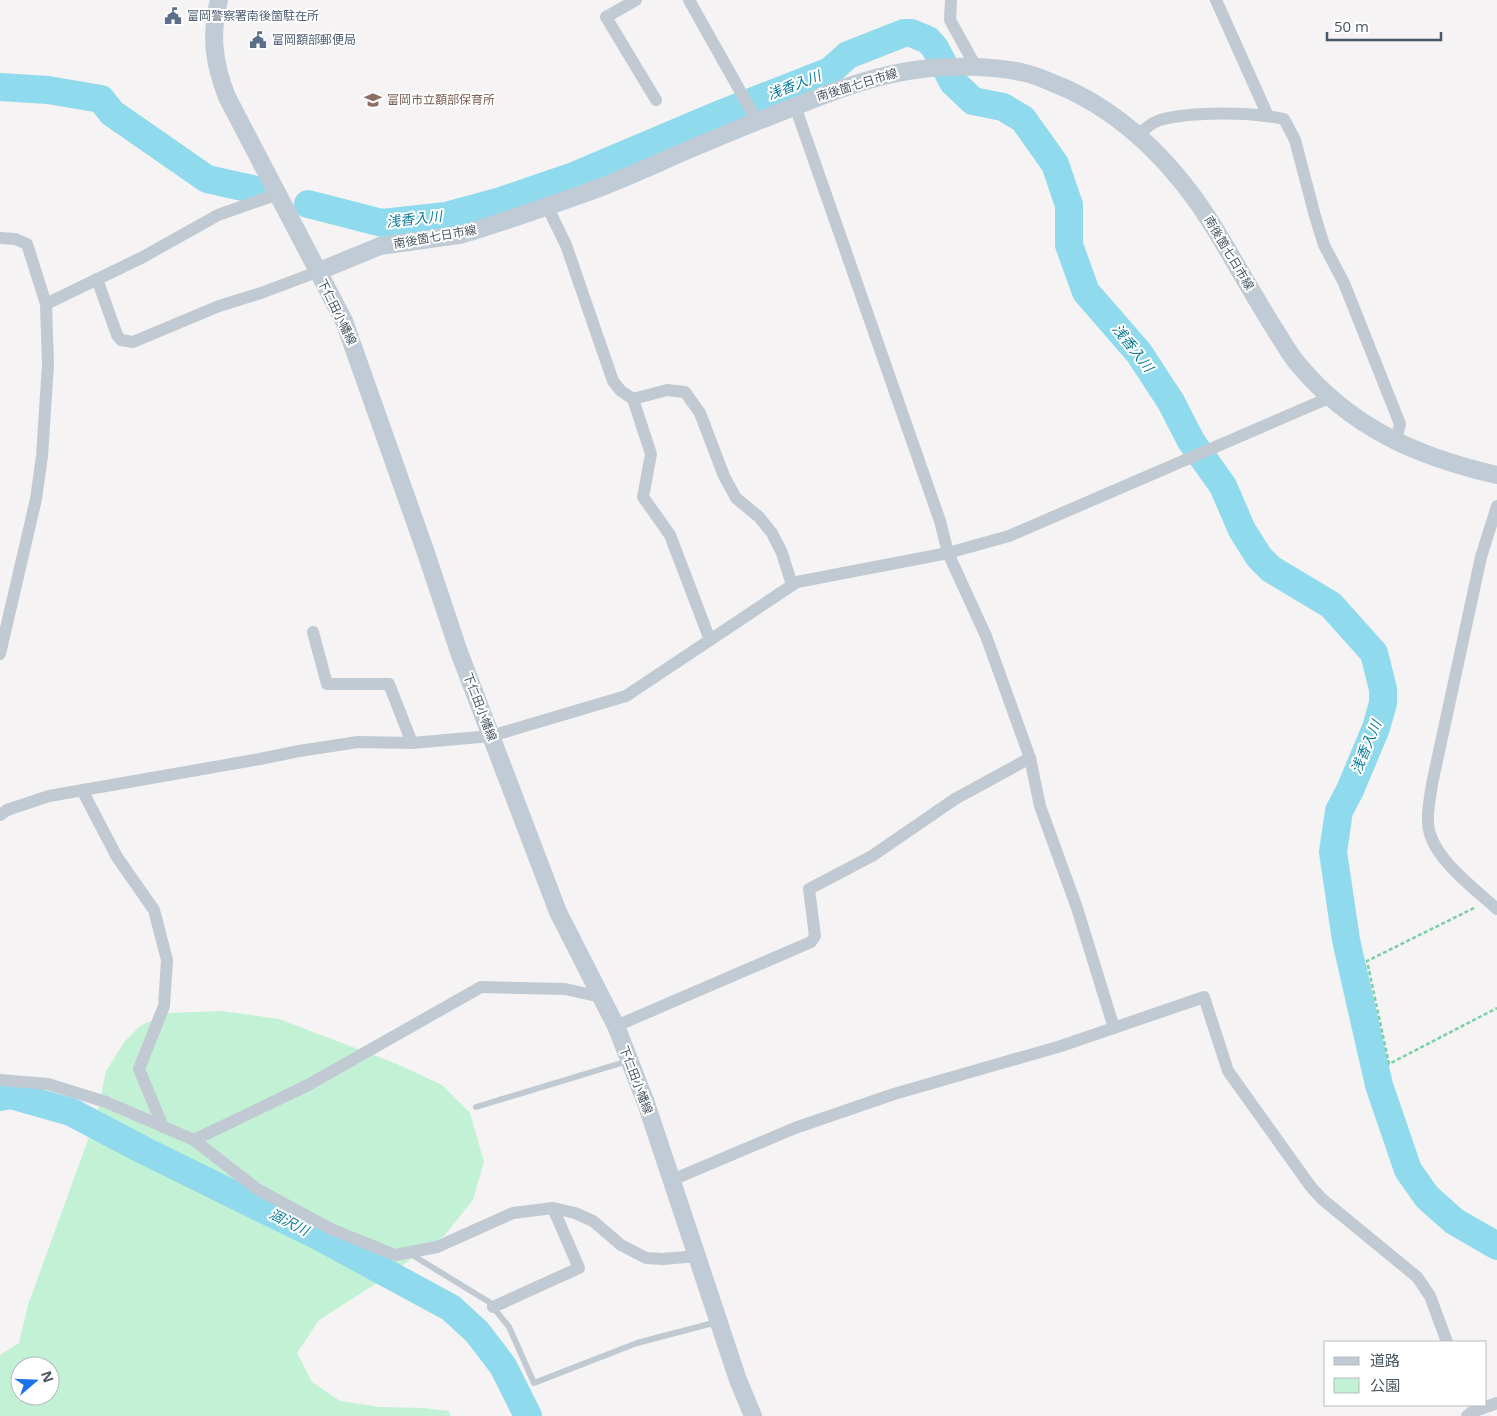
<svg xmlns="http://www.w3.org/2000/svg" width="1497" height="1416" font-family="'Open Sans','Noto Sans JP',sans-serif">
<rect width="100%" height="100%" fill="#f5f3f3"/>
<path fill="#c3f1d5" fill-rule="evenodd" d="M221,1011L279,1019L397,1064L442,1085L470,1113L484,1162L473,1200L444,1236L380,1281L319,1320L297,1353L312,1382L340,1401L380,1407L423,1408L449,1411L451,1416H0V1355L19,1343L28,1305L97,1115L106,1071L125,1041L140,1026L168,1013ZM20,1366H50V1396H20Z"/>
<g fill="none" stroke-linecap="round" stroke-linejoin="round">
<g stroke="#90daee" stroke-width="28">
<polyline points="0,87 48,90 101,99 112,113 207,179 252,189"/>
<polyline points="308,204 382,223 446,216 501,201 574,176 723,113 830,71 848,55 904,33 911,33 928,40 935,48 953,82 973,101 1003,107 1023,119 1055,164 1069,205 1069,245 1086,292 1139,353 1171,402 1191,441 1223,486 1242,530 1259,557 1271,569 1331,605 1374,653 1383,689 1383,703 1376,728 1350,790 1339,811 1333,852 1346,940 1379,1085 1408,1170 1427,1197 1454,1221 1497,1246"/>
<polyline points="0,1097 11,1095 71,1112 143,1150 320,1237 451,1308 477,1332 503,1366 528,1416"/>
</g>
<polyline stroke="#7ad0a6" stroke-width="2.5" stroke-dasharray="4 2.5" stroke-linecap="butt" points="1474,908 1367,961 1389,1064 1497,1008"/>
<g stroke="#c1cad2" stroke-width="6">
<polyline points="476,1107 628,1061"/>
<polyline points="409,1253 489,1302 509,1327 534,1383 637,1343 717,1322"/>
</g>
<g stroke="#c1cad2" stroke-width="12">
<polyline points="636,0 606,17 656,100"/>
<polyline points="689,0 757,121"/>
<polyline points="951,0 950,20 976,67"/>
<polyline points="1216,0 1268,116"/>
<polyline points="795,106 940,521 948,553 986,636 1030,758 1040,806 1077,908 1114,1028"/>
<path d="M1137,135C1144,130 1152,122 1160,120C1194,111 1251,112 1284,119L1295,140L1315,216L1324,245L1344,283L1400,424L1396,441"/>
<polyline points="547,206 566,245 613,381 621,391 633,399 667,390 685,392 700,413 724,476 736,498 759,517 772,533 782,553 792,585"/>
<polyline points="0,238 15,239 27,244 46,304 48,364 42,456 36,499 0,654"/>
<polyline points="97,279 117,335 121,340 133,342 219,306 261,293 317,272"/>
<polyline points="46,304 143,257 218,215 278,194"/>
<polyline points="633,399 651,454 643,497 670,535 710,640"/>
<path d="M1497,506L1481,557L1432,784C1430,800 1425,819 1430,834C1439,863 1475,889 1497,909"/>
<polyline points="313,632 327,684 389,684 412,743"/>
<polyline points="82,790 117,857 154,910 167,960 164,1006 139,1069 163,1127"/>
<polyline points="0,815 7,810 49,796 260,759 299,751 358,742 412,743 491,736 626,696 797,582 948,553 1009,536 1331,397"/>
<polyline points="616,1026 811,942 815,936 809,889 872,856 955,799 1030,758"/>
<polyline points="0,1080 48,1084 106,1102 194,1140 257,1189 331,1229 395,1255 437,1247 513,1213 553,1208 575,1213 593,1221 621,1245 646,1258 663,1259 698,1256"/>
<polyline points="194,1140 308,1085 481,987 565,989 601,997"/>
<polyline points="672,1180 795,1128 894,1094 1061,1046 1204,997 1228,1071 1311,1187 1322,1199 1417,1277 1430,1296 1447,1342"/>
<polyline points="493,1307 579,1268 553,1208"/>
<polyline points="1467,1416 1472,1412 1497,1403"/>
</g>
<g stroke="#c1cbd6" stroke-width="18">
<path d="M219,0C210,35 214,64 227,97L344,321L425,550L459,652L558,912L616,1026L646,1103L738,1380L753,1416"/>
<path d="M317,272L380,246L459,235L480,229C522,215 565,201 607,185C629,176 652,166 674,156C716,138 757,121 799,105C838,89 879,74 922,69C951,65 996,66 1025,73C1039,76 1052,83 1065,88C1129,117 1179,170 1215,229C1235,262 1254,296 1274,328C1282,340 1289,354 1298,364C1351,428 1418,457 1497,475"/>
</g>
</g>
<defs>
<g id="civic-bare" transform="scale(1.35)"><path d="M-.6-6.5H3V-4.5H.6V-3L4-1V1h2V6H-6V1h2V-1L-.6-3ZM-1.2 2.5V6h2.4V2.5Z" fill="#5c6f8a" stroke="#fff" stroke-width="2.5" paint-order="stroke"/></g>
<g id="school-bare" transform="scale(1.35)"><path d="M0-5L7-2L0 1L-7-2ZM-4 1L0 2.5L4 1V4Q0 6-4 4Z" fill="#8d6e63" stroke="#fff" stroke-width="2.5" paint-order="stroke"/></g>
</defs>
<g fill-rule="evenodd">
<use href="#civic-bare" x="173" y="16"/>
<use href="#civic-bare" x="258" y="40"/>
<use href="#school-bare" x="373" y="100"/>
</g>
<g text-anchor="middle" stroke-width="4" stroke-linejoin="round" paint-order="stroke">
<g font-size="12" fill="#4e5e75" stroke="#fff" text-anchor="start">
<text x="187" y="20">富岡警察署南後箇駐在所</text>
<text x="272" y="44">富岡額部郵便局</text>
</g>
<g font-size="12" fill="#4a5661" stroke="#fff">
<text transform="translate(857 85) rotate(-17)" y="4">南後箇七日市線</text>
<text transform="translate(435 237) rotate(-10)" y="4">南後箇七日市線</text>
<text transform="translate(1229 253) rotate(59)" y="4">南後箇七日市線</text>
<text transform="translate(337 312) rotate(64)" y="4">下仁田小幡線</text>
<text transform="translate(480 707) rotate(69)" y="4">下仁田小幡線</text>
<text transform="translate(636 1080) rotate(69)" y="4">下仁田小幡線</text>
</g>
<g font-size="12" fill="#785e54" stroke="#fff" text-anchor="start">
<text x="387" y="104">富岡市立額部保育所</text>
</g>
<g font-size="14" font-style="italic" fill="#0c7c9b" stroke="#fff">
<text transform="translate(794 85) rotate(-21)" y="5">浅香入川</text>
<text transform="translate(414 219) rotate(-6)" y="5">浅香入川</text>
<text transform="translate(1133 348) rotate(52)" y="5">浅香入川</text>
<text transform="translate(1366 747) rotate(-67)" y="5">浅香入川</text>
<text transform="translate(289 1222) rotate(27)" y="5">涸沢川</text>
</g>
</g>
<rect x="1324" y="1341" width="162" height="65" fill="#ffffff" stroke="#b7bbc0"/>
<rect x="1334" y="1357" width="25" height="8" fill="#c1cbd6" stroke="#b7bbc0"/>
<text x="1370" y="1366" font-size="15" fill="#4a5661">道路</text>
<rect x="1334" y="1378" width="25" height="15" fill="#c3f1d5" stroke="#b7bbc0"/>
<text x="1370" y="1391" font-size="15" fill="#4a5661">公園</text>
<g transform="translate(35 1381) rotate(71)"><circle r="24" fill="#ffffff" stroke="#b7bbc0"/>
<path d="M0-4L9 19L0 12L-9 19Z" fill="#1a73e8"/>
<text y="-8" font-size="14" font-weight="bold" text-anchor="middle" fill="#4a5661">N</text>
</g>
<path d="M1327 32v8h114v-8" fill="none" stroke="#4a5661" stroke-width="2.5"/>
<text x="1334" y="32" font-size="15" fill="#4a5661" stroke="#ffffff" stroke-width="4" paint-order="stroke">50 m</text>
</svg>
